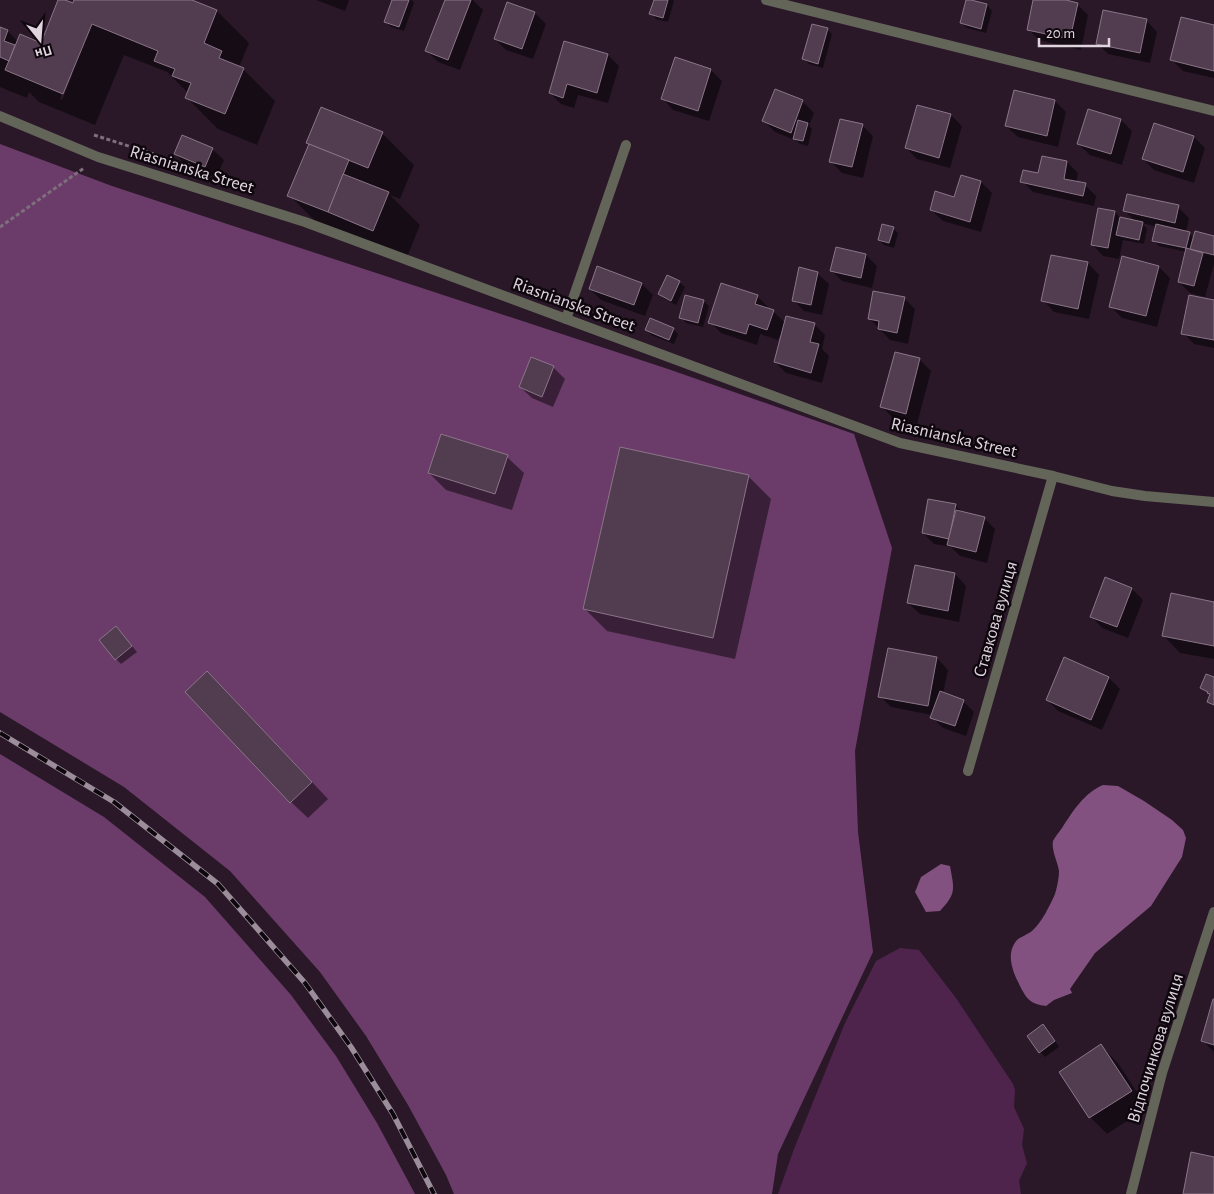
<svg xmlns="http://www.w3.org/2000/svg" width="1214" height="1194" font-family="'Alegreya Sans',sans-serif">
<rect width="100%" height="100%" fill="#2a1829"/>
<polygon fill="#4e244c" points="900,948 919,950 956,998 1013,1084 1015,1090 1014,1107 1024,1129 1022,1145 1027,1163 1019,1181 1021,1194 778,1194 794,1149 845,1023 876,961"/>
<g fill="#6b3c69">
<polygon points="0,144 112,186 668,369 854,434 892,548 855,751 858,832 873,952 778,1154 772,1194 454,1194 446,1175 408,1105 366,1036 320,972 230,871 124,787 0,712"/>
<polygon points="0,754 104,817 205,897 291,995 336,1056 377,1123 415,1194 0,1194"/>
</g>
<g fill="#82517f">
<path d="M1103,785L1118,786L1144,801L1172,820L1183,830L1186,838L1182,857L1151,906L1095,953L1070,989L1072,993L1054,1000L1046,1006C1031,1004 1027,1000 1020,986C1013,972 1005,954 1017,940C1022,936 1029,934 1033,930C1042,922 1050,905 1055,894C1057,887 1059,878 1059,871C1058,863 1051,850 1053,841C1055,837 1059,832 1062,828C1073,811 1084,793 1103,785Z"/>
<path d="M941,864L950,866C954,889 957,893 940,911L926,912L915,892L921,877Z"/>
</g>
<g fill="#0007" fill-rule="evenodd">
<path d="M60,0L73,5L75,0H189L217,11L249,43L239,67L243,69L275,101L257,145L218,129L186,97L188,93L167,72L124,55L95,125L39,102L29,92L27,98L0,87V28L8,31L18,42L42,45ZM70,73H73L62,100L60,99Z"/>
<polygon points="316,0 349,0 345,11"/>
<polygon points="393,0 412,0 414,3 404,31 391,27 385,21"/>
<polygon points="446,0 473,0 483,10 460,70 438,62 426,50"/>
<polygon points="655,0 673,0 674,1 668,22 656,19 651,13"/>
<polygon points="1035,0 1060,0 1077,4 1088,15 1081,50 1039,40 1028,29"/>
<polygon points="508,3 535,13 546,24 533,59 506,50 495,39"/>
<polygon points="987,5 992,11 986,33 967,28 961,23"/>
<polygon points="1146,20 1157,32 1150,63 1108,54 1097,43"/>
<polygon points="1214,26 1214,78 1183,71 1172,60"/>
<polygon points="827,29 832,34 823,68 809,64 804,59"/>
<polygon points="608,55 619,66 608,103 578,95 574,108 561,104 550,93"/>
<polygon points="675,59 711,70 722,81 709,121 673,110 662,98"/>
<polygon points="776,91 803,102 814,113 809,126 812,129 808,146 800,144 797,141 775,132 764,121"/>
<polygon points="1055,101 1066,112 1058,147 1018,137 1006,126"/>
<polygon points="951,115 962,126 950,168 917,159 906,148"/>
<polygon points="1121,120 1132,131 1122,165 1090,155 1078,144"/>
<polygon points="862,125 873,136 863,178 842,173 831,162"/>
<polygon points="382,133 414,165 400,199 390,195 420,225 405,262 321,227 289,195"/>
<polygon points="1194,137 1205,148 1194,183 1154,170 1143,159"/>
<polygon points="212,149 224,160 216,178 186,165 175,154"/>
<polygon points="1067,162 1078,173 1076,183 1085,185 1096,196 1094,206 1033,192 1022,181 1039,175"/>
<polygon points="981,182 992,193 981,232 943,221 931,210"/>
<polygon points="1178,207 1189,218 1186,232 1189,233 1194,238 1214,237 1214,264 1205,297 1190,293 1179,282 1187,252 1159,246 1154,241 1157,227 1142,223 1147,229 1144,244 1123,240 1119,259 1103,256 1092,244 1115,212 1121,219 1136,222 1125,211"/>
<polygon points="893,228 898,233 894,248 884,245 879,240"/>
<polygon points="837,248 866,255 877,266 872,288 842,281 831,270"/>
<polygon points="1088,263 1099,275 1089,319 1054,312 1043,300"/>
<polygon points="1159,267 1170,278 1157,327 1122,318 1111,307"/>
<polygon points="817,273 829,284 822,315 804,311 793,300"/>
<polygon points="679,282 685,287 676,305 665,299 659,294"/>
<polygon points="642,284 653,295 645,316 601,300 590,289"/>
<polygon points="757,296 768,307 768,310 773,311 785,323 814,324 825,335 822,349 829,356 822,383 786,373 775,362 782,335 780,335 778,340 760,334 757,345 721,333 710,322"/>
<polygon points="904,298 915,309 908,344 890,340 869,318"/>
<polygon points="703,301 709,306 703,327 686,323 681,317"/>
<polygon points="1214,301 1214,348 1194,344 1183,333"/>
<polygon points="673,329 678,334 674,344 651,335 646,330"/>
<polygon points="896,353 920,360 931,371 917,424 893,418 882,407"/>
<polygon points="532,359 554,368 565,379 553,407 532,398 520,387"/>
<polygon points="507,457 524,473 512,510 446,490 429,473"/>
<polygon points="749,477 771,499 735,659 607,631 584,608"/>
<polygon points="955,505 963,513 984,518 995,529 987,563 960,556 951,547 934,544 923,533"/>
<polygon points="916,567 955,574 966,586 959,622 920,614 908,603"/>
<polygon points="1106,579 1132,589 1143,600 1128,638 1102,628 1091,616"/>
<polygon points="1214,603 1214,659 1180,653 1164,636"/>
<polygon points="121,633 137,652 121,664 116,659"/>
<polygon points="889,649 937,658 948,670 943,694 963,701 974,712 966,736 943,728 932,717 932,715 891,707 880,696"/>
<polygon points="1109,678 1120,689 1102,730 1058,711 1047,700"/>
<polygon points="224,689 328,799 308,818 291,802"/>
<polygon points="1214,1002 1214,1052 1202,1040"/>
<polygon points="1048,1031 1059,1047 1045,1057 1040,1052"/>
<polygon points="1101,1046 1118,1063 1147,1108 1107,1134 1090,1117"/>
</g>
<g fill="#513d4f" stroke="#8b7589">
<polygon points="58,0 65,0 73,3 74,0 192,0 217,10 204,43 222,51 219,58 244,68 225,114 185,98 191,83 172,76 175,69 154,61 158,51 92,24 63,94 5,70 20,34 41,43"/>
<polygon points="392,0 409,0 399,27 384,22"/>
<polygon points="445,0 471,0 448,60 425,51"/>
<polygon points="654,0 668,0 663,18 649,14"/>
<polygon points="966,0 971,0 987,4 981,29 960,23"/>
<polygon points="1033,0 1066,0 1078,3 1070,39 1027,30"/>
<polygon points="507,2 535,12 522,49 494,39"/>
<polygon points="1103,10 1147,19 1140,53 1096,44"/>
<polygon points="1181,17 1214,25 1214,71 1170,60"/>
<polygon points="812,24 828,28 818,64 802,59"/>
<polygon points="0,27 8,30 4,41 15,45 9,61 0,57"/>
<polygon points="564,41 608,54 597,93 567,84 563,98 549,93"/>
<polygon points="675,57 711,69 698,111 661,99"/>
<polygon points="775,89 803,100 791,133 762,121"/>
<polygon points="1014,90 1055,100 1047,136 1005,126"/>
<polygon points="917,105 951,114 939,158 905,148"/>
<polygon points="321,107 383,132 368,168 306,143"/>
<polygon points="1088,109 1121,119 1111,154 1077,144"/>
<polygon points="840,119 863,124 852,167 829,162"/>
<polygon points="798,120 808,123 803,141 793,139"/>
<polygon points="1154,123 1194,136 1183,172 1142,159"/>
<polygon points="182,135 213,148 205,167 174,154"/>
<polygon points="309,144 349,160 328,212 287,196"/>
<polygon points="1042,156 1067,161 1064,179 1086,183 1083,196 1020,182 1023,170 1038,173"/>
<polygon points="343,174 389,192 373,231 328,212"/>
<polygon points="961,175 981,181 970,222 930,210 935,191 954,197"/>
<polygon points="1127,194 1179,205 1175,223 1123,211"/>
<polygon points="1098,208 1115,211 1108,248 1091,245"/>
<polygon points="1120,217 1143,222 1139,240 1116,235"/>
<polygon points="882,224 894,227 889,243 878,240"/>
<polygon points="1156,224 1190,232 1186,248 1152,241"/>
<polygon points="1195,231 1214,236 1214,255 1190,249"/>
<polygon points="836,247 866,254 861,278 830,271"/>
<polygon points="1186,248 1203,253 1194,286 1178,282"/>
<polygon points="1051,255 1088,262 1078,309 1041,301"/>
<polygon points="1122,256 1159,266 1146,316 1109,307"/>
<polygon points="597,266 642,283 634,305 589,289"/>
<polygon points="799,267 818,272 811,305 792,301"/>
<polygon points="667,275 680,281 671,301 658,294"/>
<polygon points="721,283 758,295 755,304 774,310 767,330 749,324 746,334 708,323"/>
<polygon points="873,291 905,297 897,333 878,329 879,321 868,319"/>
<polygon points="685,295 704,300 698,323 679,318"/>
<polygon points="1189,295 1214,300 1214,340 1181,334"/>
<polygon points="786,316 815,323 810,342 819,344 811,373 774,362"/>
<polygon points="650,318 674,328 669,340 645,330"/>
<polygon points="895,352 920,358 906,414 880,407"/>
<polygon points="531,357 554,366 542,397 519,387"/>
<polygon points="441,434 508,455 495,494 428,473"/>
<polygon points="620,447 749,475 713,638 583,609"/>
<polygon points="928,499 956,504 949,539 922,533"/>
<polygon points="956,510 985,517 976,552 947,545"/>
<polygon points="915,565 955,573 948,611 907,603"/>
<polygon points="1105,577 1132,588 1117,627 1090,617"/>
<polygon points="1171,593 1214,602 1214,646 1162,636"/>
<polygon points="116,626 132,646 115,660 99,640"/>
<polygon points="888,648 937,657 928,706 878,697"/>
<polygon points="1064,657 1109,677 1091,720 1046,700"/>
<polygon points="207,671 312,782 290,803 185,692"/>
<polygon points="1206,674 1214,677 1214,705 1207,702 1210,694 1207,693 1208,692 1200,688"/>
<polygon points="940,691 964,700 955,726 930,718"/>
<polygon points="1213,999 1214,999 1214,1045 1201,1041"/>
<polygon points="1043,1024 1055,1041 1039,1053 1027,1036"/>
<polygon points="1101,1044 1132,1091 1089,1118 1059,1072"/>
<polygon points="1191,1152 1214,1157 1214,1194 1183,1194"/>
</g>
<g fill="none" stroke-linecap="round" stroke-linejoin="round">
<g stroke="#7e6f7d" stroke-width="3" stroke-dasharray="4 2.5" stroke-linecap="butt">
<polyline points="94,135 191,166"/>
<polyline points="0,227 84,168"/>
</g>
<polyline stroke="#636559" stroke-width="10" points="566,319 626,145"/>
<g stroke="#636559" stroke-width="10">
<polyline points="766,0 1214,111"/>
<polyline points="0,116 98,157 305,222 900,443 1053,476 1112,491 1145,496 1214,502"/>
<polyline points="968,771 1053,476"/>
<polyline points="1131,1194 1162,1073 1214,912"/>
</g>
<g stroke="#9b8d9a" stroke-width="5.5">
<polyline id="rail" points="0,733 114,802 218,884 305,983 351,1047 393,1114 434,1194"/>
</g>
<use href="#rail" stroke="#0e070d" stroke-width="4" stroke-dasharray="11" stroke-linecap="butt"/>
</g>
<g text-anchor="middle" stroke-width="5" stroke-linejoin="round" paint-order="stroke">
<g font-size="18" fill="#e0d4df" stroke="#0e070d">
<text transform="translate(192 169) rotate(17)" y="6">Riasnianska Street</text>
<text transform="translate(574 304) rotate(20)" y="6">Riasnianska Street</text>
<text transform="translate(954 437) rotate(13)" y="6">Riasnianska Street</text>
<text transform="translate(995 619) rotate(-74)" y="6">Ставкова вулиця</text>
<text transform="translate(1155 1048) rotate(-73)" y="6">Відпочинкова вулиця</text>
</g>
</g>
<g transform="translate(40 40) rotate(163)" stroke="#0e070d" stroke-width="4" paint-order="stroke">
<path d="M0-4L9 19L0 12L-9 19Z" fill="#e0d4df"/>
<text y="-8" font-size="14" font-weight="bold" text-anchor="middle" fill="#e0d4df">Пн</text>
</g>
<path d="M1039 38v8h70v-8" fill="none" stroke="#e0d4df" stroke-width="2.5"/>
<text x="1046" y="38" font-size="15" fill="#e0d4df" stroke="#0e070d" stroke-width="4" paint-order="stroke">20 m</text>
</svg>
